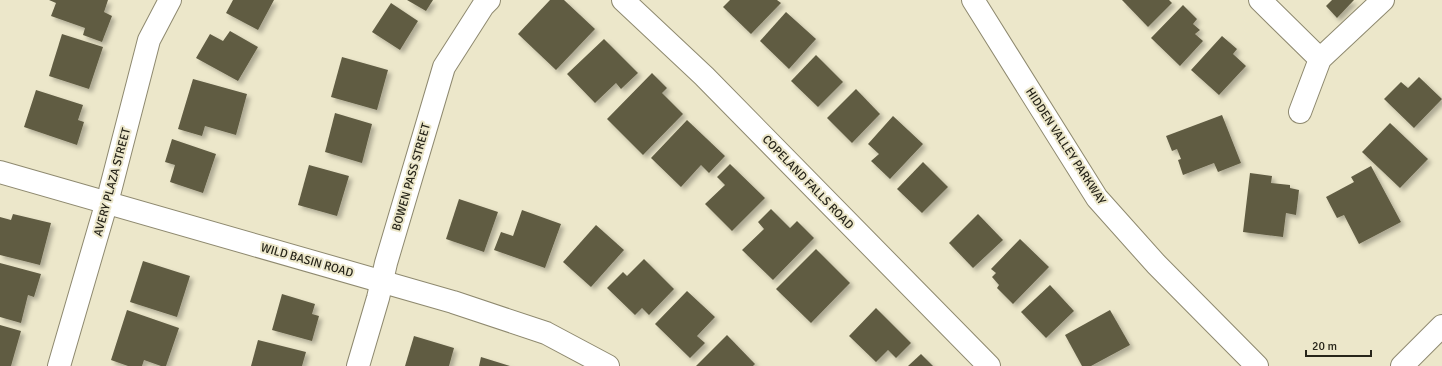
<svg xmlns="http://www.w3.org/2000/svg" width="1442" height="366" font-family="Signika,sans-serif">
<defs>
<filter id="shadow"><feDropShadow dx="3.5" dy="3.5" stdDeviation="2" flood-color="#0004"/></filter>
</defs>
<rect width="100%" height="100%" fill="#ece7ca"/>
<g fill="#605c43" filter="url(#shadow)">
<polygon points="49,0 108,0 104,12 112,16 102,42 83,35 85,28 51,16 56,3"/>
<polygon points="233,0 274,0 258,30 226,13"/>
<polygon points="407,0 433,0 426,11"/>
<polygon points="550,0 564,0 595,29 556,70 518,34"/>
<polygon points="730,0 777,0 781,3 751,34 723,7"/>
<polygon points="1122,0 1169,0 1172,3 1148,27"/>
<polygon points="1332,0 1354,0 1337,18 1326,6"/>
<polygon points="391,3 418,21 400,50 372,32"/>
<polygon points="1183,5 1197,19 1193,24 1200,30 1195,34 1203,41 1180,66 1151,38"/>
<polygon points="786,12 816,39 789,69 760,41"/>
<polygon points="230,31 258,47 238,81 196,58 210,34 223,41"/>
<polygon points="62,34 103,47 89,89 49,76"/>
<polygon points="1222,36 1237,49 1233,54 1246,66 1219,95 1191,70"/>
<polygon points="604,39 638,73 621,89 616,83 595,103 567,74"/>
<polygon points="816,55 843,82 818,107 791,81"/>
<polygon points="342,57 388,70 377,110 331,97"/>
<polygon points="652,73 667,88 662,93 683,114 643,155 607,119"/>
<polygon points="1419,77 1442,99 1414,128 1384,99 1401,82 1408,88"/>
<polygon points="193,79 247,94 236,135 205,126 202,136 178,129"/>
<polygon points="856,89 880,114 852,143 827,118"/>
<polygon points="36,90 83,105 78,120 84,122 77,145 24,127"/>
<polygon points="335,113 372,124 362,163 325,152"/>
<polygon points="1222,115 1241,163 1218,172 1214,163 1183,175 1178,160 1181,159 1177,149 1172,151 1166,136"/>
<polygon points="893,116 923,144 890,179 871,161 879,154 868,144"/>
<polygon points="687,120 725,156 709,173 701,165 681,187 651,158"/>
<polygon points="1390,123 1428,159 1400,188 1362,152"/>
<polygon points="172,139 216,154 203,193 170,182 175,165 165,162"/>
<polygon points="923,162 948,187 922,213 897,189"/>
<polygon points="730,164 765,198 732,231 705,204 725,185 717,177"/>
<polygon points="309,165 349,176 337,216 298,205"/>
<polygon points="1371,166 1401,222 1359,244 1344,215 1337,218 1326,197 1354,182 1351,177"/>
<polygon points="1250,173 1272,176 1271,183 1290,185 1290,188 1299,190 1296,215 1286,213 1283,237 1243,232"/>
<polygon points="459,199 498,212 484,252 446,239"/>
<polygon points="771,209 790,228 797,221 814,238 773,280 742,250 764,229 758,222"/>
<polygon points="522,210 561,224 545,268 494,250 501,232 513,236"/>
<polygon points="13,214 51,223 40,265 0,255 0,217 11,220"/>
<polygon points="978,214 1003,240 973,268 949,243"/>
<polygon points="596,225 624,250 591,287 563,262"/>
<polygon points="1020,239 1049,267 1013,304 997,288 999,285 992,277 996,273 991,269"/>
<polygon points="816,249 850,283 811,323 776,289"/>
<polygon points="644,259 674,289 649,315 642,308 635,315 607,288 623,272 627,276"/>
<polygon points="143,261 190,276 177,317 130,302"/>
<polygon points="0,263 41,274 34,297 28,295 21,323 0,317"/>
<polygon points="1050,285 1074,311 1046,338 1021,312"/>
<polygon points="687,291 715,317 697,336 705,343 690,358 655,324"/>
<polygon points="282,294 315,304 312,314 319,316 312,341 272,330"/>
<polygon points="876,308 911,343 896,358 888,350 876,362 849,336"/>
<polygon points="127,310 179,328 166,366 161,366 144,360 142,366 128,366 111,360"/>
<polygon points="1110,310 1130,345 1091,366 1082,366 1065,335"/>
<polygon points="0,325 21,331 11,366 0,366"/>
<polygon points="727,335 755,364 753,366 696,366"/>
<polygon points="414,336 454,348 449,366 405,366"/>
<polygon points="258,340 306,352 302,366 251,366"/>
<polygon points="921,354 933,366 908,366"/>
<polygon points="481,357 510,366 479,366"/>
</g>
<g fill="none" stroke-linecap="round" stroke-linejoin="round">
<g stroke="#8e896f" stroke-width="24">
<g id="minor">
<polyline points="623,0 704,76 989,366"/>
<polyline points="1260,0 1320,59"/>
<polyline points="1300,112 1320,59 1383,0"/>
<polyline points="0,172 453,302 546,333 608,366"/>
<polyline points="59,366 110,191 149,40 170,0"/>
<polyline points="358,366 378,298 386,263 444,67 483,6 489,0"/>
</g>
</g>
<g stroke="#8e896f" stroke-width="24">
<g id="tertiary">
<polyline points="973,0 1097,198 1156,264 1257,366"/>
<polyline points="1402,366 1442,326"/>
</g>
</g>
<use href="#minor" stroke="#fff" stroke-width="22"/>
<use href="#tertiary" stroke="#fff" stroke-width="22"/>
</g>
<g text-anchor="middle" stroke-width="4" stroke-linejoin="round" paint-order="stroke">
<g font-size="12" fill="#27251a" stroke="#ece7ca">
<text transform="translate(1066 146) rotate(57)" y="4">HIDDEN VALLEY PARKWAY</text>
<text transform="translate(411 177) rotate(-74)" y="4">BOWEN PASS STREET</text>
<text transform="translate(112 182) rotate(-75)" y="4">AVERY PLAZA STREET</text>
<text transform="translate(808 182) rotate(46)" y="4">COPELAND FALLS ROAD</text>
<text transform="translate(307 260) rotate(16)" y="4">WILD BASIN ROAD</text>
</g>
</g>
<path d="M1306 350v6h65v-6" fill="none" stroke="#27251a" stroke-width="2"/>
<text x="1312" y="350" font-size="12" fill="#27251a" stroke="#ece7ca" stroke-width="3" paint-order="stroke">20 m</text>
</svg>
